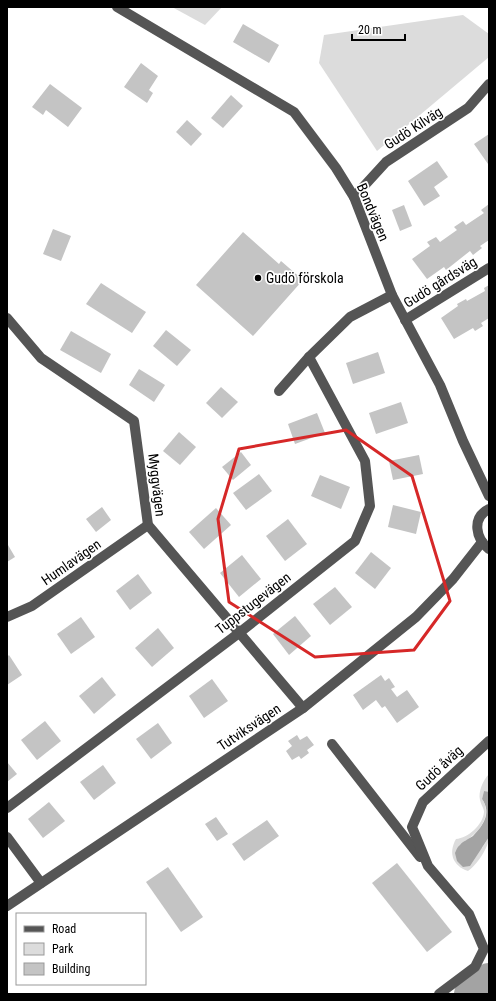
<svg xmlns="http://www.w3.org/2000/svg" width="496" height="1001" font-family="'Roboto Condensed',sans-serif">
<rect width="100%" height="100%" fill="#fff"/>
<g fill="#dcdcdc">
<polygon points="172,7 222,7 205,25"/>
<polygon points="463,15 489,34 489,57 377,151 319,63 324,35"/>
<path d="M489,774L488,786L489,793L484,791L482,799C493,815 479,833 465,841L482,848L489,837C489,847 477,865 468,871C453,866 448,853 456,839C468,838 483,825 484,812C484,808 481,805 480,800C478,792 483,780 489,774Z"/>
</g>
<path fill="#a3a3a3" d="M484,791L489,792V837L470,866L463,867L457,861L455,853C456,851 457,847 460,845C463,841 469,839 473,836C483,826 492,813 482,799Z"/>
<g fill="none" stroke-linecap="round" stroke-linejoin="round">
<polyline stroke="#a3a3a3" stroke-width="32" points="470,994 489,979"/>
</g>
<g fill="#c4c4c4">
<polygon points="243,24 279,45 269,63 233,42"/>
<polygon points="141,63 158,76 149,90 153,93 147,103 124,87"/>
<polygon points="50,84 82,108 68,127 46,110 43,115 32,107"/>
<polygon points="231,95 243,106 223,128 211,118"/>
<polygon points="187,120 202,134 191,146 176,132"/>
<polygon points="489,134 489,163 488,164 474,144"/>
<polygon points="437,161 448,177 434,187 440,196 424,206 408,181"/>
<polygon points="489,204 489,240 480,246 482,248 473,255 470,251 446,270 444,267 427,279 412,259 430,246 427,242 436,237 440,242 457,230 454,227 463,221 466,225 484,213 481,210"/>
<polygon points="404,205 412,226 400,231 392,210"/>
<polygon points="53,229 71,236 61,261 43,254"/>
<polygon points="243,232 279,264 281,261 303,280 253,336 196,285"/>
<polygon points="101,283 146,312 132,333 86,304"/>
<polygon points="489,285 489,318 481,323 483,326 475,331 473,328 454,339 441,318 458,306 457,304 466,299 467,301 485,291 484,288"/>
<polygon points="166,330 191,350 177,366 153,346"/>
<polygon points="71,331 111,354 101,373 60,350"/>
<polygon points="378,352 385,373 353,384 346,363"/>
<polygon points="139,369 165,385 154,402 129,385"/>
<polygon points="221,387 238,402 222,418 206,403"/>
<polygon points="401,402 408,423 376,434 369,413"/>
<polygon points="317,413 325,433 295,444 288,424"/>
<polygon points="179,432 196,447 180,465 163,451"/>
<polygon points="241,452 251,465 233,480 222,467"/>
<polygon points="419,455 423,474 393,480 389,461"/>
<polygon points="259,474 272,491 246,510 233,493"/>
<polygon points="320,475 350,487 341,509 311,496"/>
<polygon points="393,505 421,512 416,534 388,527"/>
<polygon points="102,507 111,520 96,532 86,519"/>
<polygon points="216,508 231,525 204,549 189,532"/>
<polygon points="288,519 307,544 285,561 266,536"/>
<polygon points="8,545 15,557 7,562 7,546"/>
<polygon points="371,552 391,568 375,589 355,573"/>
<polygon points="242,555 261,579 239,597 220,573"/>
<polygon points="138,574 152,593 130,610 116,591"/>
<polygon points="335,587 352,607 330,625 313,604"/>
<polygon points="295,616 311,636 289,655 273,634"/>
<polygon points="81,617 95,637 71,654 57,634"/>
<polygon points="158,628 174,648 152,667 135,648"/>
<polygon points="9,655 22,675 7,685 7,657"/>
<polygon points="381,675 385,681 389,678 395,687 391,689 397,697 407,690 419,707 397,723 385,706 382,708 376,700 363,710 353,695"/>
<polygon points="102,677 116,695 94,714 79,696"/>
<polygon points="212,679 228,701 204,718 189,696"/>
<polygon points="45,721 61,741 37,760 21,740"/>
<polygon points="158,723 172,743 151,759 136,739"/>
<polygon points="297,735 300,740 307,736 314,745 307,750 309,753 301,759 299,756 292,760 286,751 292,746 288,741"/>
<polygon points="7,762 17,774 7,782"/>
<polygon points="103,765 116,783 94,800 80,782"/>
<polygon points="49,802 65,821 43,838 28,819"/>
<polygon points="216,817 228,834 217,841 205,824"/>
<polygon points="267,820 279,836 244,861 232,844"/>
<polygon points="397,863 452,932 427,952 372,883"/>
<polygon points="168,867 203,917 181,932 146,882"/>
</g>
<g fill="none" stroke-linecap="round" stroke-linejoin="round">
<g stroke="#555" stroke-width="10">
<polyline points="117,7 294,112 336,168 354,197 392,295 440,385 463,441 489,496"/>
<polyline points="354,197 386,162 468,108 489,84"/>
<polyline points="7,318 41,358 134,421 148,525 303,708"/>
<polyline points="405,320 489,268"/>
<polyline points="279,391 309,357 350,317 392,295"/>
<path d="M489,509C471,518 476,539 489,549"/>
<polyline points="7,617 32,606 148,525"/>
<polyline points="332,744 420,857"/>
<polyline points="7,808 239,633 355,541 370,506 365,461 309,357"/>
<polyline points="7,837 41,883"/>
<polyline points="7,906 303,708 416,617 453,579 482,542"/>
<polyline points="439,994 475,967 484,949 469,914 428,866 412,827 423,802 489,741"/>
</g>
</g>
<path fill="none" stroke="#d62828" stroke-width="3" stroke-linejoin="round" d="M346,430L412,476L450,601L414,650L315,657L229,602L218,519L239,449Z"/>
<circle fill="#000" stroke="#fff" stroke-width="1.5" cx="258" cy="278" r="4"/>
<g text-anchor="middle" stroke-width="3.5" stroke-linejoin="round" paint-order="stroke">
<g font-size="14" fill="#000" stroke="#fff">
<text transform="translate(413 128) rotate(-33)" y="5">Gudö Kilväg</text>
<text transform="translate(373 212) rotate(67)" y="5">Bondvägen</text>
<text transform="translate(440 282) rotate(-32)" y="5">Gudö gårdsväg</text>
<text transform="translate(157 485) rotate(83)" y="5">Myggvägen</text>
<text transform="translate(71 562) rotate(-35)" y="5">Humlavägen</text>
<text transform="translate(253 603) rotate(-38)" y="5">Tuppstugevägen</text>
<text transform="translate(249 727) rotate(-34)" y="5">Tutviksvägen</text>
<text transform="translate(439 768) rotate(-43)" y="5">Gudö åväg</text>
</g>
<g font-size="14" fill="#000" stroke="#fff" text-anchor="start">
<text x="266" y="283">Gudö förskola</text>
</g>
</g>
<rect width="496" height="1001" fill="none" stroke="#000000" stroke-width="16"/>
<rect x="16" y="913" width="130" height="72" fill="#ffffff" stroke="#999999"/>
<rect x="24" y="926" width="20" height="6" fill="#555555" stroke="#999999"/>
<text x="52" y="933" font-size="12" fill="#000000">Road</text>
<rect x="24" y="943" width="20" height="12" fill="#dcdcdc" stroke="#999999"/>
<text x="52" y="953" font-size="12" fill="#000000">Park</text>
<rect x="24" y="963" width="20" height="12" fill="#c4c4c4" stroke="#999999"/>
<text x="52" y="973" font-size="12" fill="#000000">Building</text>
<path d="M352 34v6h53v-6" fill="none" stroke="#000000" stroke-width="2"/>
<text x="358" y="34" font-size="12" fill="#000000" stroke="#ffffff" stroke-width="3" paint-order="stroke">20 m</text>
</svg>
